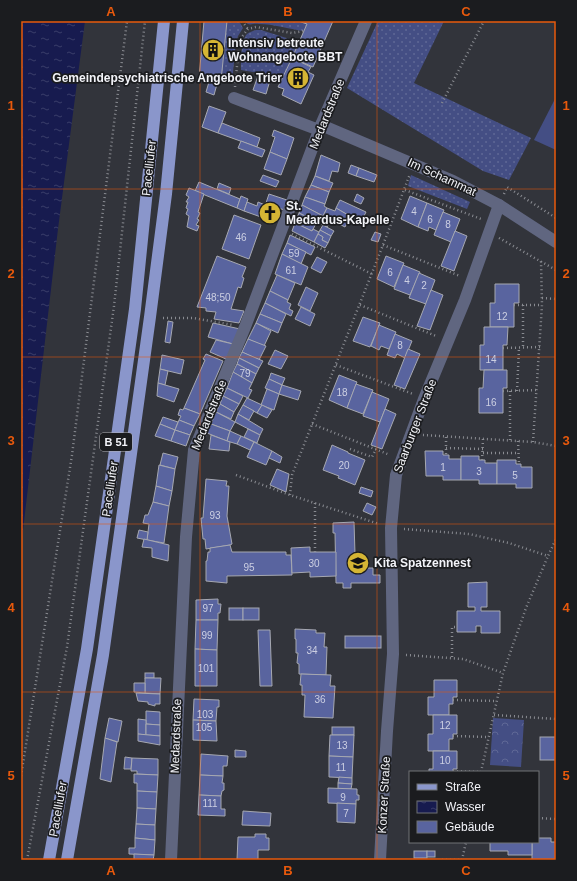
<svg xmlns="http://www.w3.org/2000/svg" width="577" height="881" font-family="Helvetica,sans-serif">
<defs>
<pattern id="grass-dots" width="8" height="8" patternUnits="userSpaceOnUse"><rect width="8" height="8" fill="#444e84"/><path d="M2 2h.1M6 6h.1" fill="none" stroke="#5f6896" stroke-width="1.8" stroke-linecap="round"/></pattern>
<pattern id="park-crowns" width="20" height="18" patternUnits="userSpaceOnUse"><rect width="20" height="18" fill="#444e84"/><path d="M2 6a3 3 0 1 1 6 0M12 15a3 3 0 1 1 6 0" fill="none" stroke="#5f6896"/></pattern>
<pattern id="water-ripples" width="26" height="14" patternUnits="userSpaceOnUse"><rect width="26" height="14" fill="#171b4f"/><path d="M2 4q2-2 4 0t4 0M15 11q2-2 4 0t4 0" fill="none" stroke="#393d69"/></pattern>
</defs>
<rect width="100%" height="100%" fill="#32343b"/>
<g fill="url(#grass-dots)">
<polygon points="227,21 239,21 243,28 238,36 236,42 232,82 221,81"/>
<path d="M245,21H298L307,24L304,31C289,29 273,24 259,24C252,23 249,27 245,21Z"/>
<polygon points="378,21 444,21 414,83 531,138 509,180 483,171 347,88"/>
<path d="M256,30H261L299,42L281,81L259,73L241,70C241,61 241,40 247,34C249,32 253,31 256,30Z"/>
<polygon points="411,175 470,202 467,209 408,186"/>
</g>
<polygon fill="url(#park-crowns)" points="493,718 524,720 521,767 490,765"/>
<polygon fill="#444e84" points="556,97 556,150 534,140"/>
<polygon fill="url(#water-ripples)" points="21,21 85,21 58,229 21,548"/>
<g fill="#59649f" stroke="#a6a8b1">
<polygon points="204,21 227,21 221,81 199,78"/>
<polygon points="298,21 333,21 313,67 292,58 307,24"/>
<polygon points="292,58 311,67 308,72 314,75 301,104 282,95 284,89 278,87"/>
<polygon points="259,73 271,77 266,94 253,90"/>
<polygon points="209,82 217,84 214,95 206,92"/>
<polygon points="209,106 226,112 218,133 202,127"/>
<polygon points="222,123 260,138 257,147 218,133"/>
<polygon points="274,130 294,138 287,159 270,152 275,137 272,136"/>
<polygon points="241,141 265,150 262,157 238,148"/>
<polygon points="270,152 287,159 281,175 264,169"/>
<polygon points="321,155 340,163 338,172 332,171 329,181 315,176"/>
<polygon points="351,165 359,168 356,176 348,173"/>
<polygon points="359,168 377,175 374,182 356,176"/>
<polygon points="263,175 279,181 276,187 260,181"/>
<polygon points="315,176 333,183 329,192 311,185"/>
<polygon points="199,182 240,199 237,208 195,191"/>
<polygon points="219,183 231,188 229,194 217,189"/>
<polygon points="311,185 329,192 325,204 305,197"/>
<polygon points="189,188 204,194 198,212 200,213 197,219 199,220 196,225 199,226 197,231 187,227 189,216 186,214 188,209 186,208 188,202 186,202 189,197 186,195"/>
<polygon points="269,194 287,200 284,210 266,203"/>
<polygon points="357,194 364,198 361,204 354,201"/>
<polygon points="241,196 248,199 244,211 237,208"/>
<polygon points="410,196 427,203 418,227 401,219"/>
<polygon points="305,197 325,204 324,206 327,208 323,216 302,205"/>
<polygon points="340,200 366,212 361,222 348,216 348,215 336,208"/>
<polygon points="247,202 257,206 258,202 265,205 261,217 244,211"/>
<polygon points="266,203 279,208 273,222 261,217"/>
<polygon points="427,203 444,210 436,230 429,227 428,231 418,227"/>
<polygon points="302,205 323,216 319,223 299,213"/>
<polygon points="327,208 335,211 336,208 348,215 348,216 350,217 345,227 323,216"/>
<polygon points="443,212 460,219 451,242 434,235"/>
<polygon points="299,213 317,222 312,231 295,223"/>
<polygon points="234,215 261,225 249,259 222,249"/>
<polygon points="323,216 331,220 327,227 319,223"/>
<polygon points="295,223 312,231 313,229 319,232 314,242 292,231"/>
<polygon points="323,225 334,231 331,236 320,230"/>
<polygon points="320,230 331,236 328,243 322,240 323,237 318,234"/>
<polygon points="455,231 467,236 454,271 441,266"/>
<polygon points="375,232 381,234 378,242 371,240"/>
<polygon points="318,234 323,237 322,240 328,243 325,248 314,242"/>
<polygon points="290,235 315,247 311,255 287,243"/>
<polygon points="287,243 306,252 301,264 282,254"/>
<polygon points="282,254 308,267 301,285 275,274"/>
<polygon points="217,256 246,267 242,277 244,278 241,288 238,287 231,309 244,311 239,323 214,319 216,312 206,311 206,308 197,307"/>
<polygon points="386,256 404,263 394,287 377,279"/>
<polygon points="317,257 327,262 321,273 311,268"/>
<polygon points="403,265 420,272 410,295 394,289"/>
<polygon points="419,273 435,280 426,304 409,298"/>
<polygon points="277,275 295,283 288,300 270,291"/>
<polygon points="495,284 519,284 519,303 514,303 514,327 490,327 490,303 495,303"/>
<polygon points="306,287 318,293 310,311 298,305"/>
<polygon points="431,290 443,295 430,330 417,326"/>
<polygon points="270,291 288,300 287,302 291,304 289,309 293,311 291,316 265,303"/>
<polygon points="265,303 286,314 282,323 260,314"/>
<polygon points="301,307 315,314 310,326 295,319"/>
<polygon points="260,314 282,323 278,333 256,323"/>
<polygon points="363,317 380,323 370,347 353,341"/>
<polygon points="168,321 173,322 170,343 165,342"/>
<polygon points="213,323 240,329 233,344 208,337"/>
<polygon points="256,323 271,331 264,346 248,339"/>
<polygon points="379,325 396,332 389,349 381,346 379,350 371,346"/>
<polygon points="484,327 508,327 507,345 503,345 503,370 480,370 480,345 484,345"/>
<polygon points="395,334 412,341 405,358 397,354 395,358 387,355"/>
<polygon points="248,339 266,346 259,360 242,352"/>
<polygon points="216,340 233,344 226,359 210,352"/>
<polygon points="408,349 420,354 405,389 394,385"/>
<polygon points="275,350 288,356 281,369 268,364"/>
<polygon points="242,352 263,361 259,368 239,358"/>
<polygon points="206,354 223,361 200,414 184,408 205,360 203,359"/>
<polygon points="162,355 184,360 181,374 160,369"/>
<polygon points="239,358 259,368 256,374 237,364"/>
<polygon points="237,364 256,374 252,383 233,372"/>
<polygon points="160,369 168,371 165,385 158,383"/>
<polygon points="484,370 507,370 507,388 503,388 503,413 479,413 479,388 483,388"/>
<polygon points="233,372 252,383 249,389 252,390 248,398 227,388"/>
<polygon points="271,373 285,378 282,385 269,379"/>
<polygon points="339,375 357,382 347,408 329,400"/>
<polygon points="269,379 282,385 279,394 265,388"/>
<polygon points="158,383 179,389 174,402 157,396"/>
<polygon points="356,384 373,390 363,414 347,408"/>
<polygon points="282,385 301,391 298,400 279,394"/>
<polygon points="227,388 243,396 239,404 223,396"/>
<polygon points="267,389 279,394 274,410 261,405"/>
<polygon points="372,392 389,399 380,422 363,416"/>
<polygon points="223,396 239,404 234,412 220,404"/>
<polygon points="247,398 262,405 257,413 243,405"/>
<polygon points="220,404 234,412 231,419 216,412"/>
<polygon points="243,405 254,411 249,420 238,414"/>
<polygon points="262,405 272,410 267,418 257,413"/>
<polygon points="184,408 200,414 194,426 179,420 181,416 178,415 180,409 183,410"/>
<polygon points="385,409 396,414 382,449 371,445"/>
<polygon points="216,412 235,422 230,431 211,424"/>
<polygon points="238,414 263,429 260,435 235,422"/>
<polygon points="163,417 178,422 175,430 160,424"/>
<polygon points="179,420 194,426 190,435 175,430"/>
<polygon points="160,424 175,430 171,441 155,436"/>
<polygon points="211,424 230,431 227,441 207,433"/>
<polygon points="248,429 260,435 257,443 244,437"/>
<polygon points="175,430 190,435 186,446 171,441"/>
<polygon points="230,431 241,436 237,444 227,441"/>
<polygon points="211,435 230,442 229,451 209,449"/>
<polygon points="241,436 254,442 250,450 237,444"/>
<polygon points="254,442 272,451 266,465 247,457"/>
<polygon points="332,445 348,452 348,453 365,460 355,485 338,478 339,476 323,470"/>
<polygon points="272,451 282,457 280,463 269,458"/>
<polygon points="425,451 443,451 443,455 449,455 449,459 461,459 461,480 443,480 443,476 426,476"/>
<polygon points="163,453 178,457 175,469 160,465"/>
<polygon points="461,456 479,456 479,460 485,460 485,463 497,463 497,484 479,484 479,480 461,480"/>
<polygon points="497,460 516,460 516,464 521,464 521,467 532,467 532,488 516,488 516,484 497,484"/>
<polygon points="159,465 175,469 172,491 156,486"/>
<polygon points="277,469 289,474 286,492 270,485"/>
<polygon points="206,479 227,481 226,486 229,486 227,516 232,544 230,545 206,549 205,539 203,539 201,518 203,518"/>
<polygon points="156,486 172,491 169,506 153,502"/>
<polygon points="361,487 373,491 371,497 359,493"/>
<polygon points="153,502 169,506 164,543 147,540 149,524 143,523 145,515 148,515"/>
<polygon points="367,503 376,507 372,515 363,511"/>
<polygon points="354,522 355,554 361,554 361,561 367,561 367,568 373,568 373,575 380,575 380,583 351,583 351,588 343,588 343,583 336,583 335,533 333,533 333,523"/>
<polygon points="139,530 148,532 147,540 137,538"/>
<polygon points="144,539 169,545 168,561 152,557 152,548 142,547"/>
<polygon points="230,545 232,552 286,552 286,555 291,555 292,575 227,576 227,583 206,581 206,561 207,561 208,552 210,552 210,548"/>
<polygon points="310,547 310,552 336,552 336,576 310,577 310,572 292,573 291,548"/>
<polygon points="487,582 487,607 481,607 481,611 500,611 500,633 481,633 481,626 476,626 476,632 457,632 457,611 475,611 475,607 468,607 468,583"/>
<polygon points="218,599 218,604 221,604 220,613 218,613 218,620 196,620 196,600"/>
<rect x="229" y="608" width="14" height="12"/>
<rect x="243" y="608" width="16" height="12"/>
<polygon points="196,620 218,620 217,650 195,649"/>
<polygon points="295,629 316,630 316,633 325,633 324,647 327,647 326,675 299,674 299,664 297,663 298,653 296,653 296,639 295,639"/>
<polygon points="258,630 270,630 272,686 260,686"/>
<rect x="345" y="636" width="36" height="12"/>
<polygon points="195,649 217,650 217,686 195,686"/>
<rect x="145" y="673" width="9" height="5"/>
<polygon points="301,674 331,675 330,686 335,686 333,718 304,717 305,695 302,695 302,685 300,685"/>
<polygon points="145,678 161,678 160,694 145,693"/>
<polygon points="434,680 457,680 457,697 453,697 453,704 449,704 449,715 428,715 428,697 434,697"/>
<polygon points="134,683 145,683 145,693 134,692"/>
<polygon points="136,693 160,694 160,704 155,704 155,706 148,704 148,702 138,701"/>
<polygon points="194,699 219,700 219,707 217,707 216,721 193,720"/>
<polygon points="146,711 160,712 160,725 146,724"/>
<polygon points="433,715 457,715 457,734 453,734 453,739 449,739 449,751 428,751 428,734 433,734"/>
<polygon points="109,718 122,721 118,742 105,738"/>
<polygon points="138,719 146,720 146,735 138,734"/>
<polygon points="193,720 216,721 217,741 193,740"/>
<polygon points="146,724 160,725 160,736 146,735"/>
<rect x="332" y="727" width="22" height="8"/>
<polygon points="138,734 160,736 160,745 138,741"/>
<polygon points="330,735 354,735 353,757 329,756"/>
<rect x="540" y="737" width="16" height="23"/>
<polygon points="105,738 117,742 111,782 100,779"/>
<polygon points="235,750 246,751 246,757 235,757"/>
<polygon points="433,751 457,751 457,769 453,769 453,772 429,772 429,769 433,769"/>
<polygon points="201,754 228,756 227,766 223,766 223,776 200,775"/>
<polygon points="329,756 353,757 352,778 329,777"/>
<polygon points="125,757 132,758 131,769 124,769"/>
<polygon points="132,758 158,759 158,775 137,774 137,771 131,771"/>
<polygon points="134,774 158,775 157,792 137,791 137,783 134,783"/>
<polygon points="200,775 223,776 222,783 224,783 224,790 222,791 221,796 199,795"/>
<polygon points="339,777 352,778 352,784 338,783"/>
<polygon points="338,783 352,784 351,789 338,789"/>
<polygon points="328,788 357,789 357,795 359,795 359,800 356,800 356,804 328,803"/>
<polygon points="137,791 157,792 156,809 137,808"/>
<polygon points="199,795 221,796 221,809 225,809 225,816 198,815"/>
<polygon points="337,803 356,804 355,823 337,822"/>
<polygon points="137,808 156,809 155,825 136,824"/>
<polygon points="243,811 271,813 270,826 242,825"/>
<polygon points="136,824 155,825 155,840 135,838"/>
<polygon points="255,834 266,834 266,838 269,838 269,850 258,850 258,860 237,860 238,837 255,837"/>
<polygon points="135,838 155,840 154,855 129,854 129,848 135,848"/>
<polygon points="538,838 551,838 551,842 556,842 556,860 532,860 532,842 538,842"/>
<polygon points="490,842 532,842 532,855 508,855 508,851 490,851"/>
<rect x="414" y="851" width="13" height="7"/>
<rect x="427" y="851" width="8" height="6"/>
<polygon points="134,854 154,855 153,860 134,860"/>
</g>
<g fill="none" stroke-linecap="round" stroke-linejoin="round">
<g stroke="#8a8c92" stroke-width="2.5" stroke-dasharray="1 3" stroke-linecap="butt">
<polyline points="242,21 248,29"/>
<polyline points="235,87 239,45 241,38 248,29 256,27 292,33 304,31"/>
<polyline points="442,103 484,21"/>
<polyline points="405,190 481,219"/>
<polyline points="504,194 507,187 556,218"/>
<polyline points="292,234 372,274"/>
<polyline points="499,238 556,270"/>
<polyline points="383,245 460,276"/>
<polyline points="542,298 556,299"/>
<polyline points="360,305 436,336"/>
<polyline points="514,305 542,305"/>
<polyline points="523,305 523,348"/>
<polyline points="163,318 193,318 233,325"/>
<polyline points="503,348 540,347"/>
<polyline points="336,365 413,394"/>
<polyline points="503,391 537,390"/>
<polyline points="517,391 519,348"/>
<polyline points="312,424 390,455"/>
<polyline points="423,435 533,442 556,446"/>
<polyline points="446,437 446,455"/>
<polyline points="510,440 510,391"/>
<polyline points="518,441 519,464"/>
<polyline points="533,442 542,305 541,261"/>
<polyline points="446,448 483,449"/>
<polyline points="350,449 372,457 376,449"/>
<polyline points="483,453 518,453"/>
<polyline points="482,460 483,439"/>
<polyline points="236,475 290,495 379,524"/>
<polyline points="290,495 292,475 383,245 410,174"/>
<polyline points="315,503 315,552"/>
<polyline points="404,529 469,534 509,543 548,556 556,539"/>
<polyline points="406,655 463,659 503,673"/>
<polyline points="452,657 452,627 457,627"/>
<polyline points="453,700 496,701"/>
<polyline points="494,715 556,719"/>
<polyline points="453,736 489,737"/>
<polyline points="453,771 481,772"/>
<polyline points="481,772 503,673 526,608 548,556"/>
<polyline points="21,776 72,455 127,21"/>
<polyline points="538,818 556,819"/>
<polyline points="27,860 67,647 114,306 145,21"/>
<polyline points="442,860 462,860"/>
<polyline points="462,860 466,842"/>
</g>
<g stroke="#606680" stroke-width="12">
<polyline points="234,98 319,130"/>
<polyline points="321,125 453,181 499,205 556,242"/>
<polyline points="171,860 186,537 194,450 245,327 321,125 366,21"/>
<polyline points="380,860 387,731 393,654 391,528 396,475 424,399 465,300 499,205"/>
</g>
<g stroke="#8a96cb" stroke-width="12">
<polyline points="49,860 87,649 135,309 164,21"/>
<polyline points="67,860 103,655 150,317 166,194 183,21"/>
</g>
</g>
<path fill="none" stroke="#e8590c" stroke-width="1" stroke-opacity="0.55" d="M200,21V860M377,21V860M21,189H556M21,357H556M21,524H556M21,692H556"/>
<defs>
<g id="building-disc" transform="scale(1.15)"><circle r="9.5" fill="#d5b534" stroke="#1b1c1f"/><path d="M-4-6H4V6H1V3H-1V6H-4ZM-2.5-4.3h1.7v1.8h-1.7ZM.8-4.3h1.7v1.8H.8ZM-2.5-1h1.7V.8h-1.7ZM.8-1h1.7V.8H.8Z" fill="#111"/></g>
<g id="church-disc" transform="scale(1.15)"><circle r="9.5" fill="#d5b534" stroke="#1b1c1f"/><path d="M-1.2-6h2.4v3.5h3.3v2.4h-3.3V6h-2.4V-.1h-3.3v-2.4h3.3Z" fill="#111"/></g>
<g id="school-disc" transform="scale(1.15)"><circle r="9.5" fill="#d5b534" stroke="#1b1c1f"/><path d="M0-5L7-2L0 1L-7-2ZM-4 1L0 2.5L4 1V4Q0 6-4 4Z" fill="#111"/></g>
</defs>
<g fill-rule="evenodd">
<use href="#building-disc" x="213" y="50"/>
<use href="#building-disc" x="298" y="78"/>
<use href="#church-disc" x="270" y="213"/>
<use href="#school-disc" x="358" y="563"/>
</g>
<g text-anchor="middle" stroke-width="3.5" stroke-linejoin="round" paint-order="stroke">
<g font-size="10" fill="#cccfe2">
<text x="414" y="215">4</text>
<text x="430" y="223">6</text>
<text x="448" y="228">8</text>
<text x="241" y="241">46</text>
<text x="294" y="257">59</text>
<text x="291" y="274">61</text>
<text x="390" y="276">6</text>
<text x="407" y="284">4</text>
<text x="424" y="289">2</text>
<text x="218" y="301">48;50</text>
<text x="502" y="320">12</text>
<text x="400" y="349">8</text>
<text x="491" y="363">14</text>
<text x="245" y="377">79</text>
<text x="342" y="396">18</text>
<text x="491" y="406">16</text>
<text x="344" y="469">20</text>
<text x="443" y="471">1</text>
<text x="479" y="475">3</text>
<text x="515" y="479">5</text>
<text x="215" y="519">93</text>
<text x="314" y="567">30</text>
<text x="249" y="571">95</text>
<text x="208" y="612">97</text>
<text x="207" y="639">99</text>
<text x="312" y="654">34</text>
<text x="206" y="672">101</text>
<text x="320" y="703">36</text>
<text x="205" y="718">103</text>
<text x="445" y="729">12</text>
<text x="204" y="731">105</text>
<text x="342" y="749">13</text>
<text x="445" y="764">10</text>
<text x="341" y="771">11</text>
<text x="343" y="801">9</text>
<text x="210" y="807">111</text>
<text x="346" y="817">7</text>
</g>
<rect fill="#1b1c1f" stroke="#b2b2b7" stroke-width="1" x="100" y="433" width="32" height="18" rx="3"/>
<g font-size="11" font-weight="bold" fill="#f2f3f8">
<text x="116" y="446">B 51</text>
</g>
<g font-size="12" font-weight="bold" fill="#f2f3f8" stroke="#1b1c1f" text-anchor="start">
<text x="228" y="47">Intensiv betreute<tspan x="228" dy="14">Wohnangebote BBT</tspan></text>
<text x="282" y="82" text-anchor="end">Gemeindepsychiatrische Angebote Trier</text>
<text x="286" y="210">St.<tspan x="286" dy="14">Medardus-Kapelle</tspan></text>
<text x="374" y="567">Kita Spatzennest</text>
</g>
<g font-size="12" fill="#f2f3f8" stroke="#1b1c1f">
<text transform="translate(327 114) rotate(-68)" y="4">Medardstraße</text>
<text transform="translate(149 168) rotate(-84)" y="4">Pacelliufer</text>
<text transform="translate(442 177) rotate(25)" y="4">Im Schammat</text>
<text transform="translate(209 415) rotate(-68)" y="4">Medardstraße</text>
<text transform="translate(415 426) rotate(-69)" y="4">Saarburger Straße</text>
<text transform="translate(110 489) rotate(-82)" y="4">Pacelliufer</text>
<text transform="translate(176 736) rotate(-88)" y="4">Medardstraße</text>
<text transform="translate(384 795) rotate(-87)" y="4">Konzer Straße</text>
<text transform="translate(58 809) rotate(-80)" y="4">Pacelliufer</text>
</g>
</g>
<rect width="577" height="881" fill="none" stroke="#1b1c1f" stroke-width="44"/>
<rect x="409" y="771" width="130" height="72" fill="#1b1c1f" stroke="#717276"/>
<rect x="417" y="784" width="20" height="6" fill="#8a96cb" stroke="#717276"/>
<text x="445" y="791" font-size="12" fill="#f2f3f8">Straße</text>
<rect x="417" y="801" width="20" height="12" fill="url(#water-ripples)" stroke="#717276"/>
<text x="445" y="811" font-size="12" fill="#f2f3f8">Wasser</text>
<rect x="417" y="821" width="20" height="12" fill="#59649f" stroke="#717276"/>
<text x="445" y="831" font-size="12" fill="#f2f3f8">Gebäude</text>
<rect x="22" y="22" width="533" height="837" fill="none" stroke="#e8590c" stroke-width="1.5"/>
<g font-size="13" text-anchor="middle" font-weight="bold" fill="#e8590c">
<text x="111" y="16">A</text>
<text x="288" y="16">B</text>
<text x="466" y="16">C</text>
<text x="11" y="110">1</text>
<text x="566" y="110">1</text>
<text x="11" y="278">2</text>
<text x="566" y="278">2</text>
<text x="11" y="445">3</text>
<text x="566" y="445">3</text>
<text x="11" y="612">4</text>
<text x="566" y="612">4</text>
<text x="11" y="780">5</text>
<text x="566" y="780">5</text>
<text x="111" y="875">A</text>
<text x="288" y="875">B</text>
<text x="466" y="875">C</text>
</g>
</svg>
